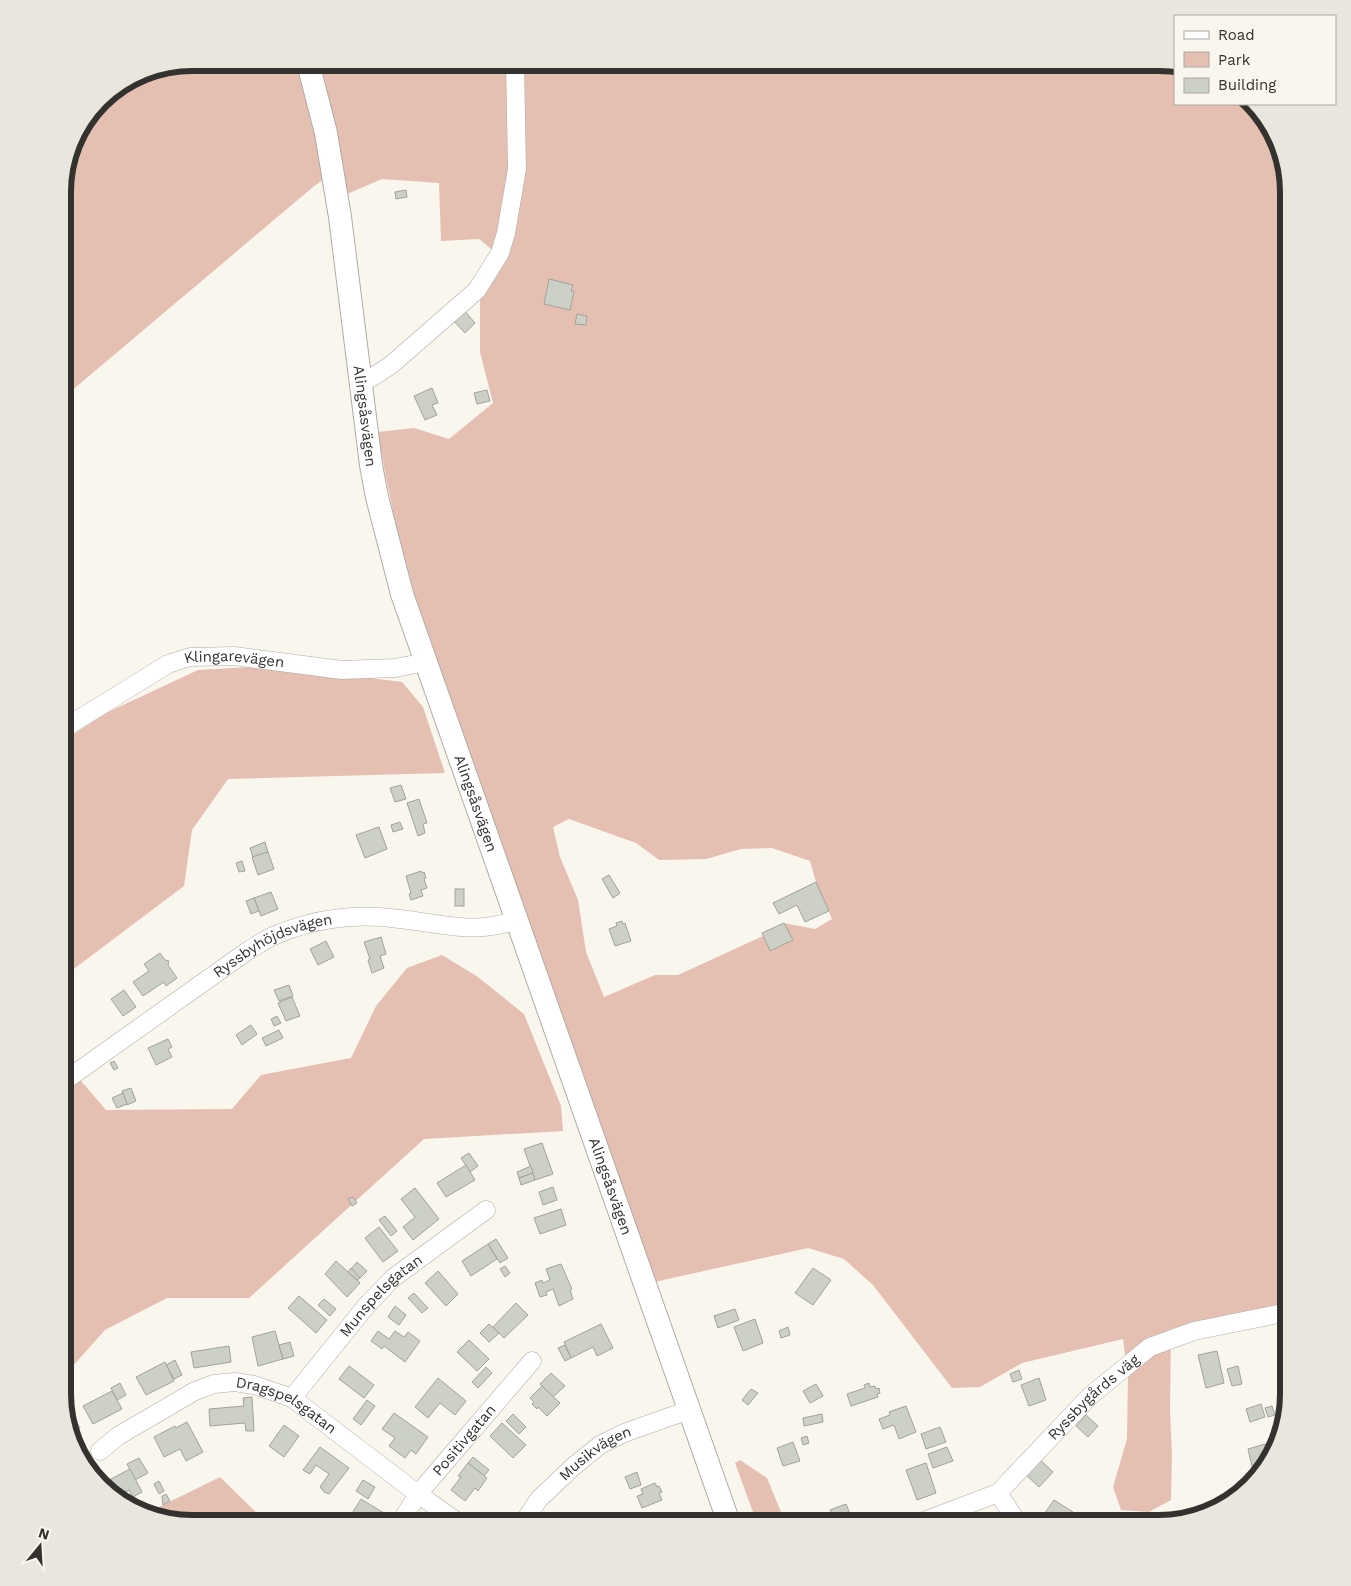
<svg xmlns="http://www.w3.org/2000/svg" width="1351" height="1586" font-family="'Work Sans',sans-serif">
<rect width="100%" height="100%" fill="#f9f6ed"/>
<g fill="#e5bfb2" fill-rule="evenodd">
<path d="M192,63H1167L1175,65V104H1251L1262,113L1282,151L1288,192V1304L1171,1329L1170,1411L1172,1455L1171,1500L1149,1512L1121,1510L1113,1487L1127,1439L1128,1376L1123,1339L1022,1363L980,1387L952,1388L873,1285L844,1259L808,1248L654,1282L525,917L415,596C399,542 387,488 378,432L414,428L449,439L493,403L480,352V290L506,261L479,239L441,241L439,183L382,179L347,194L342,166L313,187L63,398V183L76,135L106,95L143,72ZM569,819L636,843L659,860L706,859L741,849L772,848L810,861L816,882L832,919L815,929L784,923L793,940L771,951L763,936L678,975H655L604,997L586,952L578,900L560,857L553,827Z"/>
<polygon points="251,667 339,674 402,682 423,707 445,773 228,779 192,830 184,886 63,977 63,741 106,713 198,670"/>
<polygon points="442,955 478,977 524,1014 561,1106 563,1131 424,1139 249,1298 167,1298 105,1330 63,1377 63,1060 106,1110 232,1109 261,1075 351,1058 376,1006 407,968"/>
<polygon points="740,1460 767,1478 781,1512 781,1523 757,1523 735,1463"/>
<polygon points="220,1477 267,1523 192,1523 147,1513"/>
</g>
<g fill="#cdd0c7" stroke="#a1a39b">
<polygon points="406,190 407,197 396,199 395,192"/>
<polygon points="549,279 573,285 571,291 574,292 570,310 544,304"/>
<polygon points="462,308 475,323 465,333 451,318"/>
<polygon points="577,314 587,316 586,325 575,324"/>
<polygon points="432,388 438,403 432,405 437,415 425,420 414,396"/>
<polygon points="487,390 490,401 477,404 474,393"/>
<polygon points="401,785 406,799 395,802 390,788"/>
<polygon points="419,799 427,823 423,824 425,833 418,836 407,803"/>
<polygon points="400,822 403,829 393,832 391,825"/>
<polygon points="379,827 387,849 365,858 356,835"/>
<polygon points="265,842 268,852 253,857 250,848"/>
<polygon points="268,852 274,869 258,875 252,857"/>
<polygon points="242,861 245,871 239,872 236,863"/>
<polygon points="421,871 422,873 424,872 426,878 424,879 427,888 421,890 423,896 411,900 409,894 411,893 406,876"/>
<polygon points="609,875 620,893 613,898 602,879"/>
<polygon points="816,882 829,911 805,922 797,905 779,914 773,903"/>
<rect x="455" y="889" width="9" height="17"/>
<polygon points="271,892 278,909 261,916 254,898"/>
<polygon points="254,898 259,911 251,914 246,901"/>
<polygon points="622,921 623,924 625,923 631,941 615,946 609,929 617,926 616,923"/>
<polygon points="784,923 793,940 770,951 762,933"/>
<polygon points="381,937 386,954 380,956 384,968 372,973 368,960 370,959 364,942"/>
<polygon points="326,941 334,957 318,965 310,949"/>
<polygon points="160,953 165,960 169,961 168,965 177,978 166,986 164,982 143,996 133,982 149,971 144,964"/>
<polygon points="289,985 293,996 279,1001 274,990"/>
<polygon points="124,990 136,1007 123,1016 111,999"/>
<polygon points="292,997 300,1016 286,1021 278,1003"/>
<polygon points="277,1016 281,1023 274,1026 271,1019"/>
<polygon points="251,1025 257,1034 242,1045 236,1035"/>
<polygon points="279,1030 283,1038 266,1046 262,1038"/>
<polygon points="168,1039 172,1047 168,1049 172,1057 156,1065 148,1048"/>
<polygon points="114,1061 118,1068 114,1070 110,1063"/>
<polygon points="131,1088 136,1101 127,1105 122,1091"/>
<polygon points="123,1093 127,1104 117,1108 112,1098"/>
<polygon points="542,1143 553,1174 535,1180 524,1149"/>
<polygon points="469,1153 478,1166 470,1172 461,1158"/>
<polygon points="466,1165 475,1180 446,1197 437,1183"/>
<polygon points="531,1166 533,1173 519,1178 517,1172"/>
<polygon points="533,1173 535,1180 521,1185 519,1178"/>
<polygon points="553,1187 557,1200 543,1205 539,1192"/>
<polygon points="415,1188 439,1219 413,1240 403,1227 415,1217 401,1199"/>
<polygon points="353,1197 357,1203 352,1206 348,1199"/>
<polygon points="561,1209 566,1225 540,1234 534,1218"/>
<polygon points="385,1216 397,1231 391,1236 379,1220"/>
<polygon points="379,1227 398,1251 383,1262 365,1238"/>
<polygon points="496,1239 508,1258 500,1263 488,1244"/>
<polygon points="488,1244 497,1259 471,1276 462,1261"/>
<polygon points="336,1261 360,1283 347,1297 325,1274"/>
<polygon points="357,1262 367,1271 360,1278 351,1269"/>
<polygon points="561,1264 572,1289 570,1290 573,1299 559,1306 553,1289 546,1292 547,1295 540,1297 535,1283 542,1280 543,1283 550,1280 546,1269"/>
<polygon points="505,1266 510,1273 505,1277 500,1269"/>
<polygon points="351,1268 360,1278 357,1280 348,1272"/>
<polygon points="813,1268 831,1280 813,1305 795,1293"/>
<polygon points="438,1271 458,1294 446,1306 425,1283"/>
<polygon points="414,1293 428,1308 422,1313 408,1298"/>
<polygon points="299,1296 327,1320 316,1333 288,1308"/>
<polygon points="324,1299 336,1309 330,1316 318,1305"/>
<polygon points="516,1303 528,1315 504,1338 493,1327"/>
<polygon points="395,1306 406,1315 399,1325 388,1317"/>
<polygon points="735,1309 739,1320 718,1328 714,1316"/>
<polygon points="755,1319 763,1343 743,1351 734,1327"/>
<polygon points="489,1324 499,1333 489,1342 480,1333"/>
<polygon points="601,1324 613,1348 597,1356 593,1347 571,1358 564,1342"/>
<polygon points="788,1327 790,1335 781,1338 779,1331"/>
<polygon points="275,1331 283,1359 258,1366 252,1337"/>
<polygon points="378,1331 389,1339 395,1331 404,1337 408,1332 420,1341 405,1362 384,1346 382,1349 371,1341"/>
<polygon points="469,1340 489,1359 477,1371 457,1352"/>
<polygon points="290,1342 294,1356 283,1359 279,1345"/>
<polygon points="565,1345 571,1358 565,1361 558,1348"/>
<polygon points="229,1346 231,1362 194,1368 191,1352"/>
<polygon points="1288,1348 1288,1367 1287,1367 1283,1350"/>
<polygon points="1217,1351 1224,1383 1206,1388 1198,1355"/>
<polygon points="175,1360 182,1375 174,1379 166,1365"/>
<polygon points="165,1362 174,1381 146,1395 136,1377"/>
<polygon points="349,1366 374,1385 364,1398 339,1379"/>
<polygon points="1238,1366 1242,1384 1232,1386 1227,1369"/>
<polygon points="486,1367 492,1373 478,1388 472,1382"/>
<polygon points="1019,1370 1022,1379 1013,1382 1010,1374"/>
<polygon points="551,1373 565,1386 553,1397 540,1384"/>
<polygon points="438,1378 466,1401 455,1415 440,1403 428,1418 415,1407"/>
<polygon points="1039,1378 1046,1400 1029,1406 1021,1385"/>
<polygon points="120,1383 126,1395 117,1400 111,1388"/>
<polygon points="869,1383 870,1387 875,1386 876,1389 879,1388 880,1393 877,1394 878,1397 851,1406 847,1394 865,1388 864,1385"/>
<polygon points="816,1384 823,1396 810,1403 803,1391"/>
<polygon points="542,1386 560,1403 547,1416 538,1407 537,1409 532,1404 534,1402 530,1398"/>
<polygon points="751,1389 758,1393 748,1405 742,1400"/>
<polygon points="112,1391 122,1409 93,1424 83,1406"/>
<polygon points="252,1397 254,1431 246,1431 245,1423 210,1426 209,1409 244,1406 243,1398"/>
<polygon points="367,1400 375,1406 361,1425 353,1419"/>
<polygon points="1261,1404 1265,1417 1250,1422 1246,1409"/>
<polygon points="906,1406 916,1432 899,1439 894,1425 883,1429 879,1419 890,1415 889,1412"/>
<polygon points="1272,1406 1275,1415 1268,1417 1265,1408"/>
<polygon points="394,1413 428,1437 416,1454 411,1450 405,1458 389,1446 395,1438 382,1429"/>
<polygon points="513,1414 526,1427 519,1434 506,1421"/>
<polygon points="822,1414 823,1422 804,1426 803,1418"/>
<polygon points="73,1415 80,1428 71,1433 67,1419"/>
<polygon points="1086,1415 1098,1426 1088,1437 1076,1426"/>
<polygon points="187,1422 203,1452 186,1461 180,1449 164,1457 154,1437 175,1426 176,1428"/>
<polygon points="502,1423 526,1445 513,1458 490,1436"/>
<polygon points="284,1425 299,1436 284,1457 269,1446"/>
<polygon points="940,1427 946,1442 926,1449 921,1434"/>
<polygon points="807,1436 809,1443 803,1445 801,1438"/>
<polygon points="793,1442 800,1461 783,1466 777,1448"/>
<polygon points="1265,1444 1267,1450 1269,1450 1270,1453 1268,1454 1269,1459 1261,1469 1253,1471 1248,1449"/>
<polygon points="320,1447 349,1468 329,1494 324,1492 320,1487 329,1474 316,1465 310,1474 303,1470"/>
<polygon points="947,1447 953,1461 933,1468 928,1454"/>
<polygon points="1036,1456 1053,1472 1039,1487 1022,1471"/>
<polygon points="473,1457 489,1470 484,1476 468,1463"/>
<polygon points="139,1458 148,1473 135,1480 127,1464"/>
<polygon points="468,1463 487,1478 478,1491 475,1488 465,1501 451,1490 461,1477 458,1476"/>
<polygon points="926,1463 936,1493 917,1500 906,1470"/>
<polygon points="130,1469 142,1492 133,1497 129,1490 118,1496 109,1480"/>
<polygon points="637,1472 641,1485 630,1489 625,1477"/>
<polygon points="363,1480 375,1487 368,1499 356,1491"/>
<polygon points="159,1481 164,1491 159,1494 154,1484"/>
<polygon points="655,1483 657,1487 659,1486 662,1492 659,1493 662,1500 642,1508 637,1496 643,1494 641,1489"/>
<polygon points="166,1494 170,1501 163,1505 162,1496"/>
<polygon points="361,1499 384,1513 377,1523 364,1523 351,1515"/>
<polygon points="1054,1500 1073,1512 1065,1523 1045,1523 1040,1520"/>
<polygon points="846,1504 854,1523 835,1523 830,1510"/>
<polygon points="336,1515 341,1518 338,1523 333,1520"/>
</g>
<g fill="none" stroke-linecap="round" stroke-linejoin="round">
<g stroke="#afaca4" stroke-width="19">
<g id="minor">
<polyline points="361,380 371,378 391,365 477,290 500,253 506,233 517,169 515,63"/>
<path id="s1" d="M63,729L168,664L190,657L234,656L342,670L395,668L426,662"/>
<path id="s2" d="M63,1082L246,952C256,946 265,939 276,935C314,918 359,913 400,919C444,924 473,935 517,920"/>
<path id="s3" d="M292,1398L367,1305L393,1278L486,1210"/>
<path id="s4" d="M100,1451L118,1436L195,1391L214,1384L235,1382L254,1385L292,1398L418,1494L459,1523"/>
<polyline points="998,1493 1018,1523"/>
<path id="s5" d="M400,1523L418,1494L532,1361"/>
<path id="s6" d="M523,1523L539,1499L574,1466L600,1445L624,1433L689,1410"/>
<path id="s7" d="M919,1523L998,1493L1090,1396L1150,1347L1194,1331L1288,1312"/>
</g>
</g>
<g stroke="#afaca4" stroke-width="24">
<g id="major">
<path id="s8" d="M308,63L326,133L340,217L371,465L377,497L402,594L729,1523"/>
</g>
</g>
<use href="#minor" stroke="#fff" stroke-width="18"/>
<use href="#major" stroke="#fff" stroke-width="22"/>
</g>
<g text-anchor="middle" stroke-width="4" stroke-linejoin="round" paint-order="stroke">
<g font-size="15" fill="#33322f" stroke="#f9f6ed">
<text dy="5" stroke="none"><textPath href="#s8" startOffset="358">Alingsåsvägen</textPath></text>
<text dy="5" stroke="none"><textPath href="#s1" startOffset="191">Klingarevägen</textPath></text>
<text dy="5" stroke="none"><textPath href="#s8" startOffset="762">Alingsåsvägen</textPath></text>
<text dy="5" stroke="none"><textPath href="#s2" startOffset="252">Ryssbyhöjdsvägen</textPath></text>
<text dy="5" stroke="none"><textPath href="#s8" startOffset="1168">Alingsåsvägen</textPath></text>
<text dy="5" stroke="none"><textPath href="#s3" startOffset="136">Munspelsgatan</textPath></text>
<text dy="5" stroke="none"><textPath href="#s7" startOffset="220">Ryssbygårds väg</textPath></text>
<text dy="5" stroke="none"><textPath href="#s4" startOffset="211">Dragspelsgatan</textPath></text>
<text dy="5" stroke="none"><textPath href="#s5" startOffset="105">Positivgatan</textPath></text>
<text dy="5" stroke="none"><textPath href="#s6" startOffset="102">Musikvägen</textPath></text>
</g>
</g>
<path d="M0 0H1351V1586H0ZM192 71H1159A121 121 0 0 1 1280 192V1394A121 121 0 0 1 1159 1515H192A121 121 0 0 1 71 1394V192A121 121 0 0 1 192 71Z" fill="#e9e6de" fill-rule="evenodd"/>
<path fill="none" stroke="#33322f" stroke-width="6" d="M192 71H1159A121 121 0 0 1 1280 192V1394A121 121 0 0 1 1159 1515H192A121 121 0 0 1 71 1394V192A121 121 0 0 1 192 71Z"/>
<rect x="1174" y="15" width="162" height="90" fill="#f9f6ed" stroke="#aaa8a1"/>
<rect x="1184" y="31" width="25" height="8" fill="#ffffff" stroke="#aaa8a1"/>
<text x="1218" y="40" font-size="15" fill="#33322f">Road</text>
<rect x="1184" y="52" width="25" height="15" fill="#e5bfb2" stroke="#aaa8a1"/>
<text x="1218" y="65" font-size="15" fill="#33322f">Park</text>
<rect x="1184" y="78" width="25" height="15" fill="#cdd0c7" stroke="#aaa8a1"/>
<text x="1218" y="90" font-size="15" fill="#33322f">Building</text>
<g transform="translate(40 1546) rotate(18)" stroke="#f9f6ed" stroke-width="4" paint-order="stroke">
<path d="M0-4L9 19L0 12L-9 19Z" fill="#33322f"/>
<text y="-8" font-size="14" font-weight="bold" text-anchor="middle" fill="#33322f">N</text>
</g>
</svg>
